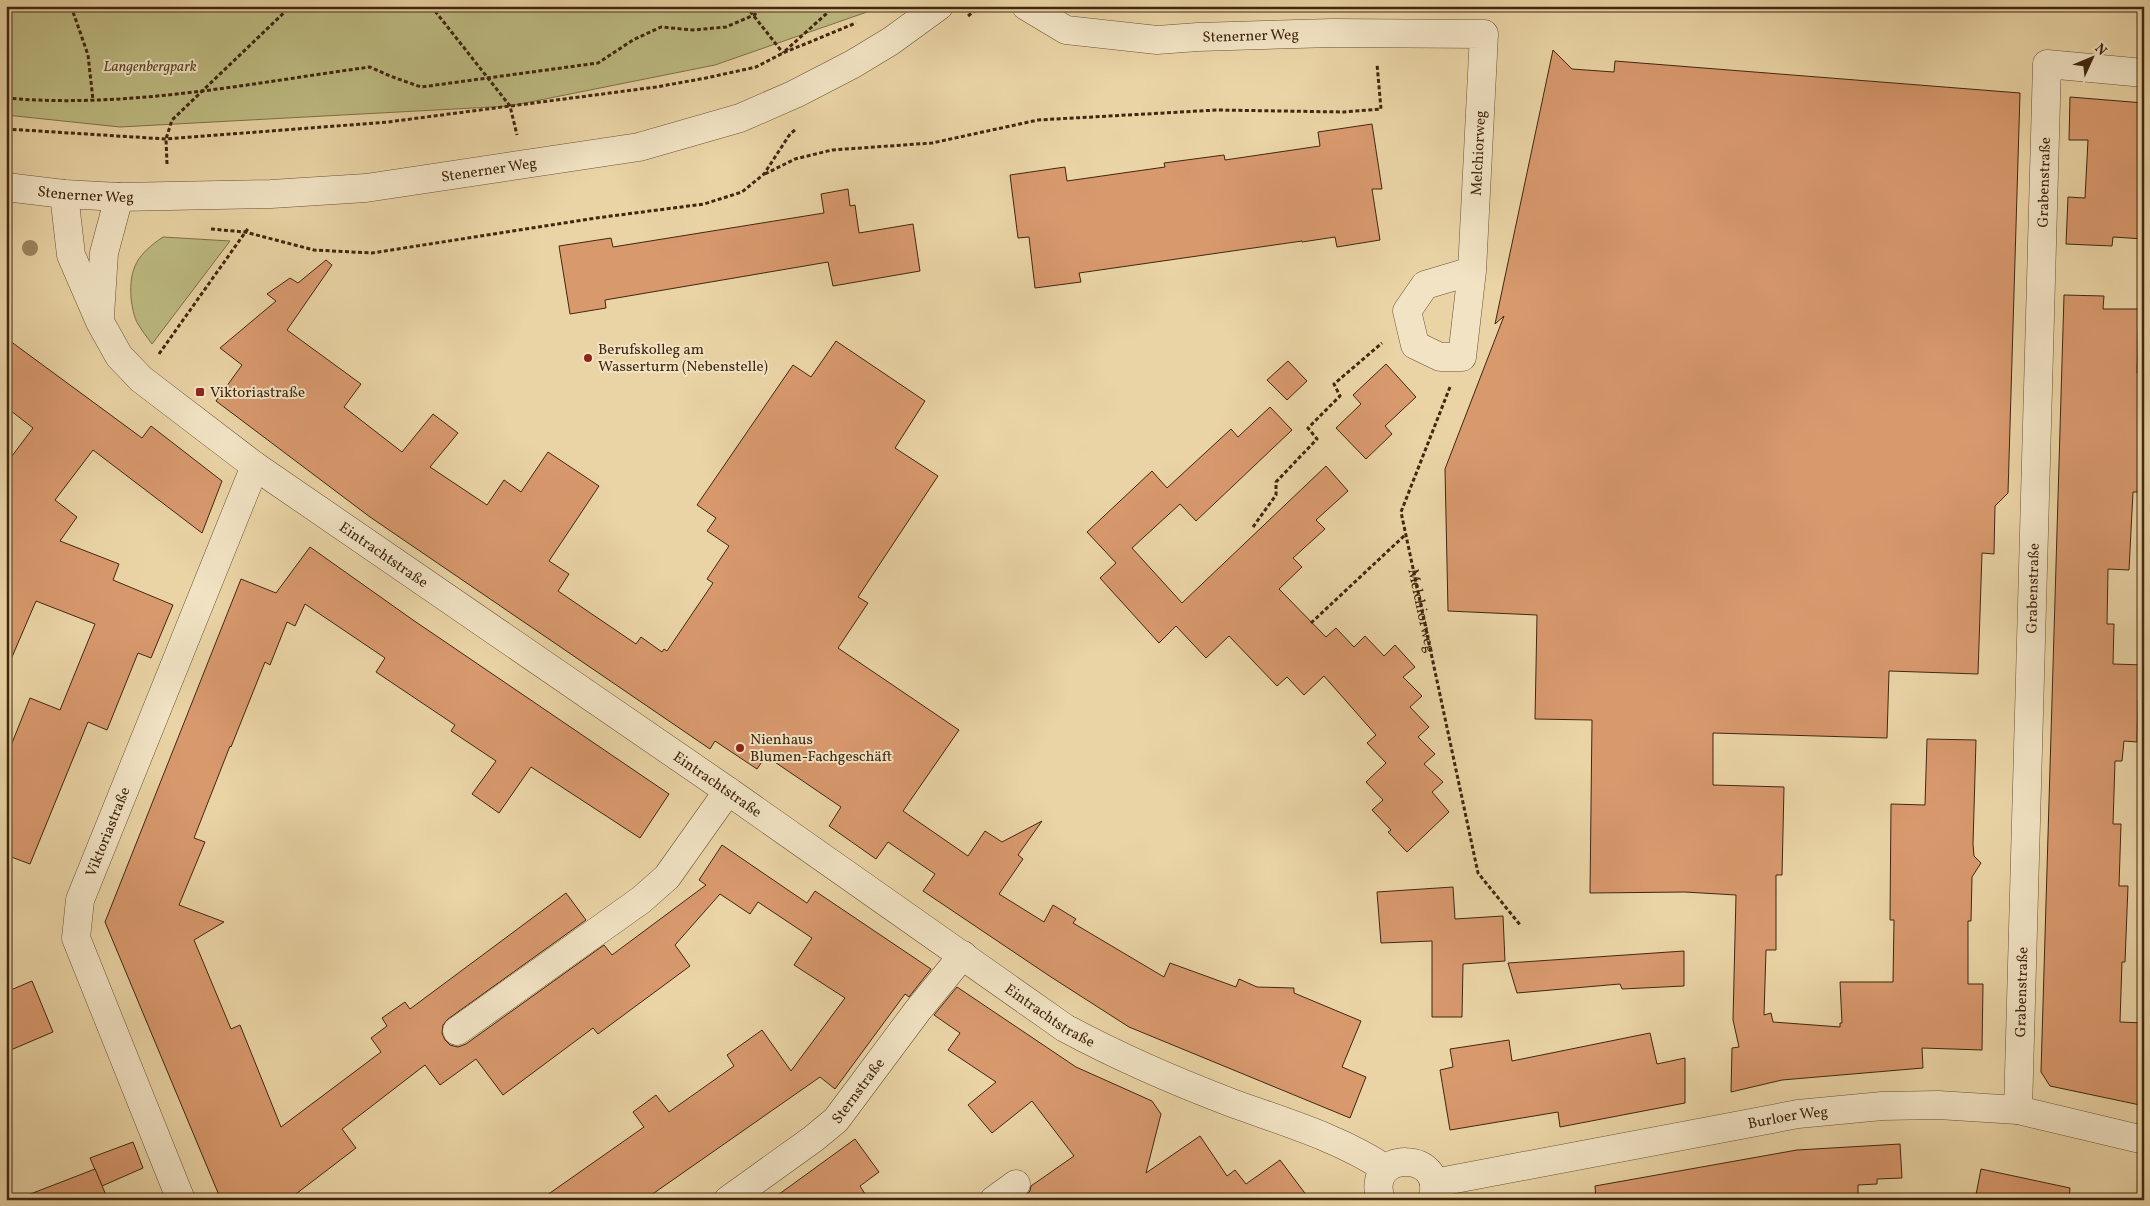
<svg xmlns="http://www.w3.org/2000/svg" width="2150" height="1206" font-family="Vollkorn,serif">
<rect width="100%" height="100%" fill="#ead4a5"/>
<filter id="stains"><feTurbulence type="fractalNoise" baseFrequency=".004" numOctaves="4"/><feColorMatrix values="0 0 0 0 .2 0 0 0 0 .09 0 0 0 0 .02 0 0 0 .5 -.17"/></filter>
<radialGradient id="worn" r=".72"><stop offset=".6" stop-color="#630" stop-opacity="0"/><stop offset="1" stop-color="#630" stop-opacity=".3"/></radialGradient>
<g fill="#bdbb82" stroke="#7f7149">
<polygon points="6,6 875,6 867,12 715,65 510,106 120,127 6,115"/>
<path d="M163,237L230,241L152,344C147,337 142,331 138,324C134,318 132,306 131,298C129,267 138,254 163,237Z"/>
</g>
<g fill="#d8996d" stroke="#412710">
<polygon points="1553,50 1572,69 1614,72 1615,61 2020,93 2008,493 1995,506 1994,554 1982,553 1978,674 1889,671 1887,738 1713,733 1713,785 1784,787 1782,875 1776,875 1776,950 1766,950 1764,1015 1771,1013 1773,1022 1840,1027 1840,1023 1842,1023 1840,982 1893,982 1894,920 1890,920 1891,804 1925,805 1927,739 1976,740 1973,844 1974,856 1981,863 1972,877 1971,921 1968,921 1968,984 1983,984 1982,1050 1922,1048 1923,1068 1782,1080 1731,1092 1732,1048 1739,1047 1733,1020 1736,895 1685,892 1590,893 1592,720 1535,719 1537,615 1448,611 1445,469 1504,316 1495,324"/>
<polygon points="2070,97 2144,103 2144,239 2113,237 2112,246 2066,244 2068,197 2085,198 2088,140 2069,140"/>
<polygon points="1372,124 1382,189 1372,189 1380,240 1337,247 1335,237 1302,242 1302,241 1079,273 1081,282 1035,288 1029,237 1018,238 1010,175 1065,167 1067,181 1165,167 1164,163 1224,155 1225,160 1320,146 1318,132"/>
<polygon points="848,189 850,206 855,205 859,233 913,224 920,271 833,286 828,262 605,300 606,308 570,314 559,246 611,238 613,247 824,213 821,194"/>
<polygon points="326,260 332,265 287,330 361,384 344,407 402,452 433,414 458,433 430,467 487,505 504,480 521,492 548,452 599,486 549,561 569,574 558,591 636,644 641,637 662,652 664,649 667,651 713,583 707,579 729,546 707,531 716,518 697,505 793,365 811,377 836,341 925,401 895,448 938,476 858,597 868,603 838,648 959,730 903,811 968,856 985,831 1002,842 1042,821 1018,855 1023,859 999,894 1044,922 1053,905 1076,919 1073,923 1164,977 1170,963 1236,987 1239,979 1257,987 1294,988 1294,993 1361,1021 1342,1067 1366,1077 1350,1118 1129,1027 1051,977 923,891 935,874 888,842 876,859 829,826 841,807 766,756 757,769 715,741 710,749 370,517 216,401 242,365 220,348 276,301 267,294 290,278 298,283"/>
<polygon points="2064,295 2104,296 2103,309 2139,309 2137,373 2144,373 2144,492 2133,492 2129,570 2108,569 2107,624 2114,624 2113,664 2144,665 2144,700 2138,700 2137,742 2124,741 2122,761 2115,761 2113,824 2121,824 2119,886 2128,886 2125,962 2122,962 2120,1022 2144,1023 2144,1089 2140,1105 2050,1086 2041,1072"/>
<polygon points="6,338 142,438 151,426 222,481 202,533 93,450 55,500 77,517 60,541 119,564 113,580 173,605 151,658 138,653 107,730 88,722 30,864 6,855 6,758 30,698 60,710 95,624 36,601 6,671 6,464 33,428 6,407"/>
<polygon points="1288,361 1307,381 1287,400 1267,380"/>
<polygon points="1386,364 1416,397 1385,426 1392,434 1366,459 1336,428 1361,404 1353,395"/>
<polygon points="1270,407 1292,430 1196,521 1180,504 1132,548 1182,603 1326,466 1348,491 1316,520 1325,529 1293,558 1302,567 1279,589 1326,637 1336,628 1354,647 1365,636 1384,656 1395,645 1415,667 1403,677 1422,696 1410,707 1429,727 1418,737 1435,754 1424,764 1443,782 1432,792 1449,812 1407,852 1388,832 1391,830 1372,810 1383,800 1366,782 1386,763 1367,743 1376,735 1324,676 1304,695 1287,677 1277,686 1229,636 1206,658 1176,626 1159,643 1100,578 1116,563 1087,532 1152,471 1167,488 1231,429 1238,437"/>
<polygon points="310,547 413,620 669,794 640,838 531,767 499,813 472,794 496,761 451,731 455,725 376,672 385,658 305,604 295,626 287,622 270,665 265,662 231,747 230,746 194,838 205,842 179,905 224,922 194,940 231,1029 240,1025 281,1127 381,1052 371,1038 387,1026 382,1018 405,1002 410,1009 566,893 586,920 448,1019 443,1025 442,1033 445,1040 450,1045 458,1047 466,1044 604,945 612,955 706,885 699,880 722,845 807,903 815,891 931,969 909,997 905,994 835,1089 820,1077 644,1200 540,1200 644,1127 633,1112 656,1095 669,1112 734,1066 727,1055 762,1030 791,1071 845,998 794,965 812,938 758,902 750,914 720,894 675,945 690,966 598,1034 593,1028 503,1095 476,1059 440,1085 425,1065 342,1129 356,1148 288,1200 221,1200 105,922 241,579 276,593"/>
<polygon points="1453,887 1455,919 1503,916 1505,961 1463,964 1462,1017 1432,1017 1432,941 1381,943 1377,892"/>
<polygon points="1684,951 1684,986 1622,989 1620,984 1517,993 1508,963"/>
<polygon points="32,981 53,1032 6,1052 6,992"/>
<polygon points="957,987 1076,1067 1152,1101 1161,1114 1146,1173 1200,1136 1227,1176 1235,1170 1246,1184 1280,1160 1310,1200 1021,1200 1030,1191 1031,1186 1074,1156 1032,1101 992,1133 968,1105 996,1082 948,1050 960,1033 934,1015"/>
<polygon points="1650,1033 1657,1064 1685,1058 1685,1103 1560,1127 1558,1112 1450,1130 1440,1070 1453,1067 1450,1049 1509,1040 1512,1061"/>
<polygon points="855,1139 879,1172 860,1186 869,1200 771,1200"/>
<polygon points="133,1142 143,1168 102,1186 90,1158"/>
<polygon points="1900,1144 1902,1178 1877,1179 1877,1184 1858,1185 1858,1200 1596,1200 1595,1186 1797,1150"/>
<polygon points="95,1169 108,1200 20,1200 20,1198"/>
<polygon points="1981,1169 2070,1188 2069,1200 1975,1200"/>
</g>
<g fill="none" stroke-linecap="round" stroke-linejoin="round">
<g stroke="#6b5235" stroke-width="29">
<g id="minor">
<path id="s2" d="M1026,6L1066,30L1157,40L1198,37L1332,33L1484,34L1472,271L1425,285L1407,311L1415,345L1440,357H1462L1472,271"/>
<path id="s3" d="M6,187L64,194L119,197L271,194L366,188L639,147L740,118L795,94L853,64L891,41L939,6"/>
<path id="s4" d="M64,194L71,255L100,322L119,356L141,379L255,466L728,791L1065,1028C1119,1057 1174,1081 1232,1103C1284,1122 1340,1138 1386,1169"/>
<polyline points="100,316 104,253 119,197"/>
<polyline points="457,1031 641,900 667,877 728,791"/>
<path id="s5" d="M2018,1110L2047,64L2144,73"/>
<path id="s6" d="M1434,1183L1798,1114L1882,1106L1938,1105L2018,1110L2144,1140"/>
<path id="s7" d="M181,1200L76,938L80,900L255,466"/>
<path id="s8" d="M728,1200L813,1139L836,1120L918,1010L963,955"/>
<polyline points="994,1200 1016,1184"/>
<path d="M1381,1200C1363,1149 1449,1150 1432,1200"/>
</g>
</g>
<g stroke="#412710" stroke-width="3" stroke-dasharray="4 2.5" stroke-linecap="butt">
<polyline points="71,6 88,55 93,100"/>
<polyline points="431,6 510,106 517,135"/>
<polyline points="746,6 783,53"/>
<polyline points="968,16 981,6"/>
<polyline points="785,51 835,6"/>
<path d="M6,98C127,109 251,83 370,67L390,76L421,87L598,63L633,40L661,27L693,30L726,27L754,15L765,6"/>
<polyline points="6,129 166,139 388,122 656,87 706,78 756,67 783,53 856,23"/>
<polyline points="6,136 9,98"/>
<polyline points="167,164 166,139 172,120 291,6"/>
<polyline points="765,174 795,159 832,150 932,143 1038,120 1217,110 1344,112 1381,109 1377,64"/>
<polyline points="211,229 245,232 314,250 372,253 596,218 704,204 742,192 764,174 790,134 795,130"/>
<polyline points="159,354 249,227"/>
<path id="s1" d="M1450,387L1401,512L1478,873L1521,926"/>
<polyline points="1253,527 1276,495 1276,482 1317,439 1308,428 1340,396 1334,384 1382,343"/>
<polyline points="1311,623 1405,535"/>
</g>
<use href="#minor" stroke="#f1e3c4" stroke-width="28"/>
</g>
<circle fill="#9b8560" cx="30" cy="248" r="8"/>
<g fill="#8f2418" stroke="#f1e3c4" stroke-width="2">
<circle cx="588" cy="358" r="5"/>
<rect x="195" y="387" width="10" height="10" rx="2.5"/>
<circle cx="740" cy="748" r="5"/>
</g>
<g text-anchor="middle" stroke-width="4" stroke-linejoin="round" paint-order="stroke">
<g font-size="15" fill="#412710" stroke="#f1e3c4">
<text dy="5" stroke="none"><textPath href="#s2" startOffset="232">Stenerner Weg</textPath></text>
<text transform="translate(1478 153) rotate(-87)" y="5">Melchiorweg</text>
<text dy="5" stroke="none"><textPath href="#s3" startOffset="485">Stenerner Weg</textPath></text>
<text dy="5" stroke="none"><textPath href="#s5" startOffset="928">Grabenstraße</textPath></text>
<text dy="5" stroke="none"><textPath href="#s3" startOffset="80">Stenerner Weg</textPath></text>
<text dy="5" stroke="none"><textPath href="#s4" startOffset="505">Eintrachtstraße</textPath></text>
<text dy="5" stroke="none"><textPath href="#s5" startOffset="522">Grabenstraße</textPath></text>
<text dy="5" stroke="none"><textPath href="#s1" startOffset="235">Melchiorweg</textPath></text>
<text dy="5" stroke="none"><textPath href="#s4" startOffset="910">Eintrachtstraße</textPath></text>
<text dy="5" stroke="none"><textPath href="#s7" startOffset="394">Viktoriastraße</textPath></text>
<text dy="5" stroke="none"><textPath href="#s5" startOffset="118">Grabenstraße</textPath></text>
<text dy="5" stroke="none"><textPath href="#s4" startOffset="1315">Eintrachtstraße</textPath></text>
<text dy="5" stroke="none"><textPath href="#s8" startOffset="171">Sternstraße</textPath></text>
<text dy="5" stroke="none"><textPath href="#s6" startOffset="360">Burloer Weg</textPath></text>
</g>
<g font-size="15" font-style="italic" fill="#5a4527" stroke="#f1e3c4">
<text x="150" y="71">Langenbergpark</text>
</g>
<g font-size="15" fill="#412710" stroke="#f1e3c4" text-anchor="start">
<text x="598" y="354">Berufskolleg am<tspan x="598" dy="17">Wasserturm (Nebenstelle)</tspan></text>
<text x="210" y="397">Viktoriastraße</text>
<text x="750" y="744">Nienhaus<tspan x="750" dy="17">Blumen-Fachgeschäft</tspan></text>
</g>
</g>
<rect width="2150" height="1206" fill="none" stroke="#ead4a5" stroke-width="25"/>
<rect x="8" y="8" width="2135" height="1191" fill="none" stroke="#412710" stroke-width="2.5"/>
<rect x="12" y="12" width="2125" height="1181" fill="none" stroke="#412710"/>
<g transform="translate(2092 58) rotate(46)" stroke="#f1e3c4" stroke-width="4" paint-order="stroke">
<path d="M0-4L9 19L0 12L-9 19Z" fill="#412710"/>
<text y="-8" font-size="14" font-weight="bold" text-anchor="middle" fill="#412710">N</text>
</g>
<rect width="100%" height="100%" filter="url(#stains)"/>
<rect width="100%" height="100%" fill="url(#worn)"/>
</svg>
